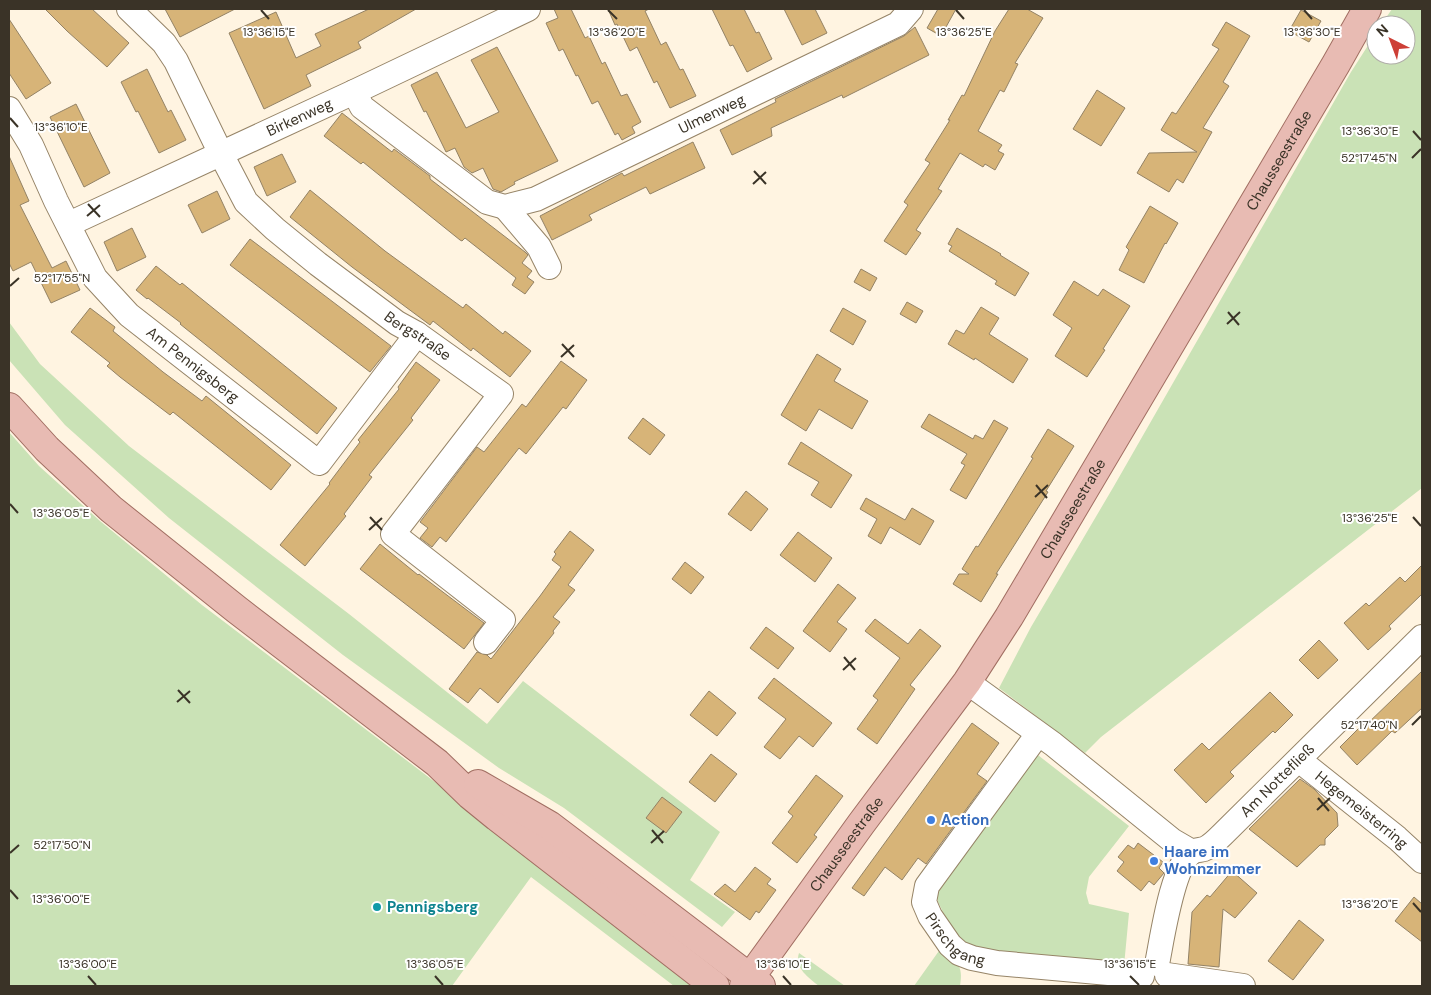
<svg xmlns="http://www.w3.org/2000/svg" width="1431" height="995" font-family="'DM Sans',sans-serif">
<rect width="100%" height="100%" fill="#fff4e1"/>
<g fill="#cae2b6">
<polygon points="1392,9 1422,9 1422,488 1101,737 1085,753 999,688 1031,627 1114,486 1351,72 1376,33 1376,55 1406,55 1406,25 1381,25"/>
<polygon points="9,322 40,364 129,446 349,614 487,724 523,681 720,832 690,880 735,912 722,927 564,808 499,768 343,655 169,518 65,425 9,360"/>
<polygon points="9,432 39,466 100,521 202,605 697,981 693,986 674,986 531,877 452,986 9,986"/>
<polygon points="1034,752 1129,826 1089,877 1086,893 1089,904 1129,913 1124,966 984,952 965,947 947,920 938,902 937,894 940,883"/>
<path d="M941,948C956,962 964,964 960,986H914Z"/>
<path d="M799,953L845,986H819C809,978 794,968 799,953Z"/>
</g>
<g fill="#d7b478" stroke="#938265">
<polygon points="45,9 92,9 129,43 107,67 67,31"/>
<polygon points="165,9 235,9 180,37"/>
<polygon points="369,9 416,9 358,42 361,48 306,75 311,86 264,109 229,33 276,12 296,58 321,46 315,34"/>
<polygon points="554,9 571,9 585,38 589,36 602,64 605,62 621,96 627,94 641,122 632,127 635,133 622,140 618,133 615,135 598,101 592,104 578,75 576,76 563,49 559,51 546,23 558,18"/>
<polygon points="608,9 649,9 645,11 661,45 666,42 680,70 683,69 696,96 670,108 657,81 654,83 637,47 630,51 617,24 615,25"/>
<polygon points="712,9 744,9 756,33 759,32 772,59 747,72 733,45 730,46"/>
<polygon points="784,9 815,9 827,33 802,45"/>
<polygon points="938,9 956,9 941,36 927,28"/>
<polygon points="1009,9 1027,9 1043,18 1015,63 1018,64 1004,92 1000,90 978,131 1002,145 998,151 1004,154 995,170 985,164 983,167 960,153 938,189 942,191 916,230 921,233 906,255 884,241 908,205 904,202 930,163 925,160 950,120 948,120 962,95 964,96 995,31"/>
<polygon points="1301,10 1321,21 1309,42 1289,31"/>
<polygon points="9,19 51,83 26,99 9,73"/>
<polygon points="1226,22 1250,36 1223,82 1229,86 1203,128 1212,132 1183,183 1177,179 1169,192 1137,173 1149,153 1197,152 1161,130 1172,112 1176,114 1219,49 1212,45"/>
<polygon points="915,27 929,55 843,98 842,95 771,128 772,136 732,155 720,130 776,102 775,99 904,36"/>
<polygon points="497,47 558,161 514,182 515,184 501,192 493,189 483,168 472,173 464,167 455,148 446,152 426,111 424,112 411,85 437,72 466,128 499,112 471,60"/>
<polygon points="147,69 168,112 171,110 186,140 159,153 138,111 136,112 121,82"/>
<polygon points="1097,90 1125,108 1101,146 1073,129"/>
<polygon points="76,104 110,173 84,187 50,117"/>
<polygon points="342,113 392,152 394,149 430,176 430,179 525,252 528,255 522,263 532,271 527,277 534,282 525,294 512,285 516,278 465,238 462,241 460,240 363,162 361,164 324,136"/>
<polygon points="693,142 705,168 650,194 646,187 589,215 592,220 552,240 540,216 622,173 624,176"/>
<polygon points="282,154 296,182 267,196 254,167"/>
<polygon points="9,156 29,201 20,205 52,268 66,261 80,290 51,303 31,262 13,271 9,263"/>
<polygon points="310,190 385,251 463,308 466,304 503,334 505,331 531,351 510,377 473,348 471,351 433,321 430,325 352,267 290,217"/>
<polygon points="217,191 230,219 202,233 188,205"/>
<polygon points="1150,206 1178,223 1166,244 1165,243 1144,283 1119,270 1129,250 1126,247"/>
<polygon points="132,228 146,257 117,271 104,242"/>
<polygon points="957,228 1001,254 1000,255 1029,273 1015,296 995,284 997,281 949,251 952,246 948,244"/>
<polygon points="250,239 391,346 370,372 230,265"/>
<polygon points="156,266 180,285 182,283 193,292 337,408 317,434 180,324 181,323 148,298 147,299 136,290"/>
<polygon points="861,269 877,278 870,291 854,282"/>
<polygon points="1074,281 1098,296 1103,289 1130,306 1103,349 1105,350 1087,377 1055,356 1072,328 1053,315"/>
<polygon points="907,302 923,311 916,323 900,314"/>
<polygon points="981,307 999,318 989,334 1028,359 1013,383 975,358 974,360 948,344 956,330 964,334"/>
<polygon points="90,308 115,327 113,331 163,372 202,401 206,396 291,465 271,490 173,412 170,415 120,377 107,366 110,363 71,332"/>
<polygon points="843,308 866,321 853,345 830,331"/>
<polygon points="817,354 841,369 834,381 868,401 852,429 819,409 806,431 781,415"/>
<polygon points="561,361 587,380 566,409 563,407 526,454 519,448 446,542 440,537 432,547 420,538 428,528 420,522 477,447 484,452 522,404 526,407"/>
<polygon points="416,362 440,380 411,418 413,420 369,475 372,477 344,514 346,516 305,566 280,545 330,484 329,483 360,442 358,440 399,389 398,387"/>
<polygon points="929,414 973,439 975,435 983,439 994,420 1008,428 966,499 950,490 965,465 961,463 967,454 921,427"/>
<polygon points="643,418 665,435 650,455 628,438"/>
<polygon points="1048,429 1074,446 1046,491 1048,492 996,574 998,574 981,602 953,584 959,574 969,574 962,569 976,546 978,547 1003,507 1033,458 1031,457"/>
<polygon points="801,442 852,475 831,508 811,495 819,482 788,464"/>
<polygon points="746,491 768,509 751,531 728,514"/>
<polygon points="866,498 905,520 912,508 934,521 920,545 890,527 881,544 868,536 877,519 860,509"/>
<polygon points="570,531 594,550 568,585 575,590 553,617 560,622 553,631 554,633 498,703 480,688 468,703 449,689 477,652 487,655 491,659 540,596 561,567 552,560 556,554 554,552"/>
<polygon points="798,532 832,558 815,582 780,555"/>
<polygon points="380,544 418,575 419,574 484,623 464,649 360,569"/>
<polygon points="685,562 704,577 691,594 672,579"/>
<polygon points="1422,565 1422,594 1389,626 1391,629 1368,650 1344,623 1366,603 1369,606 1400,577 1405,582"/>
<polygon points="838,584 856,598 837,622 847,629 830,652 803,631"/>
<polygon points="875,619 908,644 920,629 941,646 910,685 915,689 877,744 857,729 878,700 873,696 900,658 865,631"/>
<polygon points="766,627 794,648 778,669 750,648"/>
<polygon points="1319,640 1338,660 1318,679 1299,660"/>
<polygon points="1422,671 1422,708 1395,733 1392,731 1357,765 1340,747 1363,724 1365,726"/>
<polygon points="774,678 832,723 813,747 799,736 780,759 764,747 786,719 758,698"/>
<polygon points="709,691 736,713 717,736 690,715"/>
<polygon points="1270,692 1293,715 1275,733 1273,731 1230,772 1234,776 1206,803 1174,770 1202,743 1209,750"/>
<polygon points="972,723 999,743 977,774 987,781 926,864 918,858 902,880 885,867 864,896 852,888"/>
<polygon points="711,754 737,774 715,802 689,782"/>
<polygon points="816,775 843,796 814,835 817,837 797,863 772,843 793,816 788,812"/>
<polygon points="1300,779 1314,789 1337,813 1338,826 1325,839 1325,845 1320,845 1297,867 1249,829"/>
<polygon points="662,797 682,812 666,833 646,818"/>
<polygon points="1138,843 1163,862 1159,868 1164,873 1154,885 1149,881 1141,891 1117,871 1124,862 1118,857 1128,845 1134,849"/>
<polygon points="755,867 771,879 767,884 776,890 759,913 756,911 750,920 714,894 725,884 735,892"/>
<polygon points="1232,871 1257,893 1235,918 1223,909 1219,967 1188,964 1192,912 1207,895 1210,897"/>
<polygon points="1414,897 1422,904 1422,942 1395,921"/>
<polygon points="1299,920 1324,940 1293,980 1268,961"/>
</g>
<g fill="none" stroke-linecap="round" stroke-linejoin="round">
<g stroke="#968467" stroke-width="26">
<g id="minor">
<path id="s1" d="M129,9L164,43L176,61L221,154L246,202L275,229L318,264L397,323L417,334L501,394L393,534L503,620L486,642"/>
<path id="s2" d="M354,92L362,107L487,202L505,207L536,199L898,24L911,9"/>
<path id="s3" d="M9,109L31,145L56,201L95,278L129,315L319,463L417,334"/>
<polyline points="505,207 539,247 549,267"/>
<path id="s4" d="M69,224L354,92L528,9"/>
<polyline points="967,682 1053,744 1173,841 1192,852"/>
<path id="s5" d="M1038,734L927,886L924,902L930,916L950,945L959,953L972,958L997,963L1142,976"/>
<path id="s6" d="M1299,760L1397,838L1422,861"/>
<path id="s7" d="M1157,964C1162,940 1172,866 1192,852C1195,850 1200,850 1204,849C1210,847 1217,840 1222,835L1422,637"/>
<polyline points="1167,975 1243,986"/>
</g>
</g>
<g stroke="#a16e62" stroke-width="30">
<g id="major">
<polyline points="9,407 47,449 111,509 236,609 437,763 470,795 497,817 715,986"/>
<polyline points="478,784 549,825 761,986"/>
<path id="s8" d="M744,986L861,824L967,682L1009,617L1336,64L1367,9"/>
</g>
</g>
<use href="#minor" stroke="#fff" stroke-width="24"/>
<use href="#major" stroke="#e8bbb3" stroke-width="28"/>
</g>
<path fill="none" stroke="#3a3327" stroke-width="2" d="M261,10L269,19M608,10L617,19M956,10L964,19M1304,10L1312,19M10,118L18,127M1413,131L1421,140M1412,158L1421,149M754,171L766,184M753,184L766,172M88,204L100,217M87,216L100,205M10,286L19,278M1228,312L1239,325M1227,324L1240,312M562,344L574,357M561,357L574,345M1036,485L1047,498M1035,497L1048,485M10,504L18,513M370,517L382,530M1413,517L1421,526M369,530L382,518M844,657L855,670M843,670L856,658M178,690L190,703M177,702L190,691M1412,725L1421,716M1318,798L1329,811M1317,810L1330,798M652,830L663,843M651,843L664,831M10,853L19,845M10,890L18,899M1413,903L1421,912M88,976L96,985M435,976L443,985M783,976L791,985M1130,976L1139,985"/>
<g fill="#3f7fe0" stroke="#fff" stroke-width="2">
<circle cx="931" cy="820" r="5"/>
<circle cx="1154" cy="861" r="5"/>
</g>
<circle fill="#0f9aa8" stroke="#fff" stroke-width="2" cx="377" cy="907" r="5"/>
<g text-anchor="middle" stroke-width="4" stroke-linejoin="round" paint-order="stroke">
<g font-size="15" fill="#3a3327" stroke="#fff">
<text dy="5" stroke="none"><textPath href="#s2" startOffset="420">Ulmenweg</textPath></text>
<text dy="5" stroke="none"><textPath href="#s4" startOffset="254">Birkenweg</textPath></text>
<text dy="5" stroke="none"><textPath href="#s8" startOffset="985">Chausseestraße</textPath></text>
<text dy="5" stroke="none"><textPath href="#s1" startOffset="446">Bergstraße</textPath></text>
<text dy="5" stroke="none"><textPath href="#s3" startOffset="321">Am Pennigsberg</textPath></text>
<text dy="5" stroke="none"><textPath href="#s8" startOffset="580">Chausseestraße</textPath></text>
<text dy="5" stroke="none"><textPath href="#s7" startOffset="232">Am Nottefließ</textPath></text>
<text dy="5" stroke="none"><textPath href="#s6" startOffset="80">Hegemeisterring</textPath></text>
<text dy="5" stroke="none"><textPath href="#s8" startOffset="175">Chausseestraße</textPath></text>
<text dy="5" stroke="none"><textPath href="#s5" startOffset="256">Pirschgang</textPath></text>
</g>
<g font-size="15" font-weight="bold" fill="#366cbe" stroke="#fff" text-anchor="start">
<text x="941" y="825">Action</text>
<text x="1164" y="857">Haare im<tspan x="1164" dy="17">Wohnzimmer</tspan></text>
</g>
<g font-size="15" font-weight="bold" fill="#0d838f" stroke="#fff" text-anchor="start">
<text x="387" y="912">Pennigsberg</text>
</g>
</g>
<g font-size="12" text-anchor="middle" fill="#3a3327" stroke="#fff" stroke-width="4" stroke-linejoin="round" paint-order="stroke">
<text x="269" y="36">13°36'15"E</text>
<text x="617" y="36">13°36'20"E</text>
<text x="964" y="36">13°36'25"E</text>
<text x="1312" y="36">13°36'30"E</text>
<text x="61" y="131">13°36'10"E</text>
<text x="1370" y="135">13°36'30"E</text>
<text x="1369" y="162">52°17'45"N</text>
<text x="62" y="282">52°17'55"N</text>
<text x="61" y="517">13°36'05"E</text>
<text x="1370" y="522">13°36'25"E</text>
<text x="1369" y="729">52°17'40"N</text>
<text x="62" y="849">52°17'50"N</text>
<text x="61" y="903">13°36'00"E</text>
<text x="1370" y="908">13°36'20"E</text>
<text x="88" y="968">13°36'00"E</text>
<text x="435" y="968">13°36'05"E</text>
<text x="783" y="968">13°36'10"E</text>
<text x="1130" y="968">13°36'15"E</text>
</g>
<rect width="1431" height="995" fill="none" stroke="#3a3327" stroke-width="20"/>
<g transform="translate(1391 40) rotate(318)"><circle r="24" fill="#ffffff" stroke="#b0ada9"/>
<path d="M0-4L9 19L0 12L-9 19Z" fill="#cd3f36"/>
<text y="-8" font-size="14" font-weight="bold" text-anchor="middle" fill="#3a3327">N</text>
</g>
</svg>
